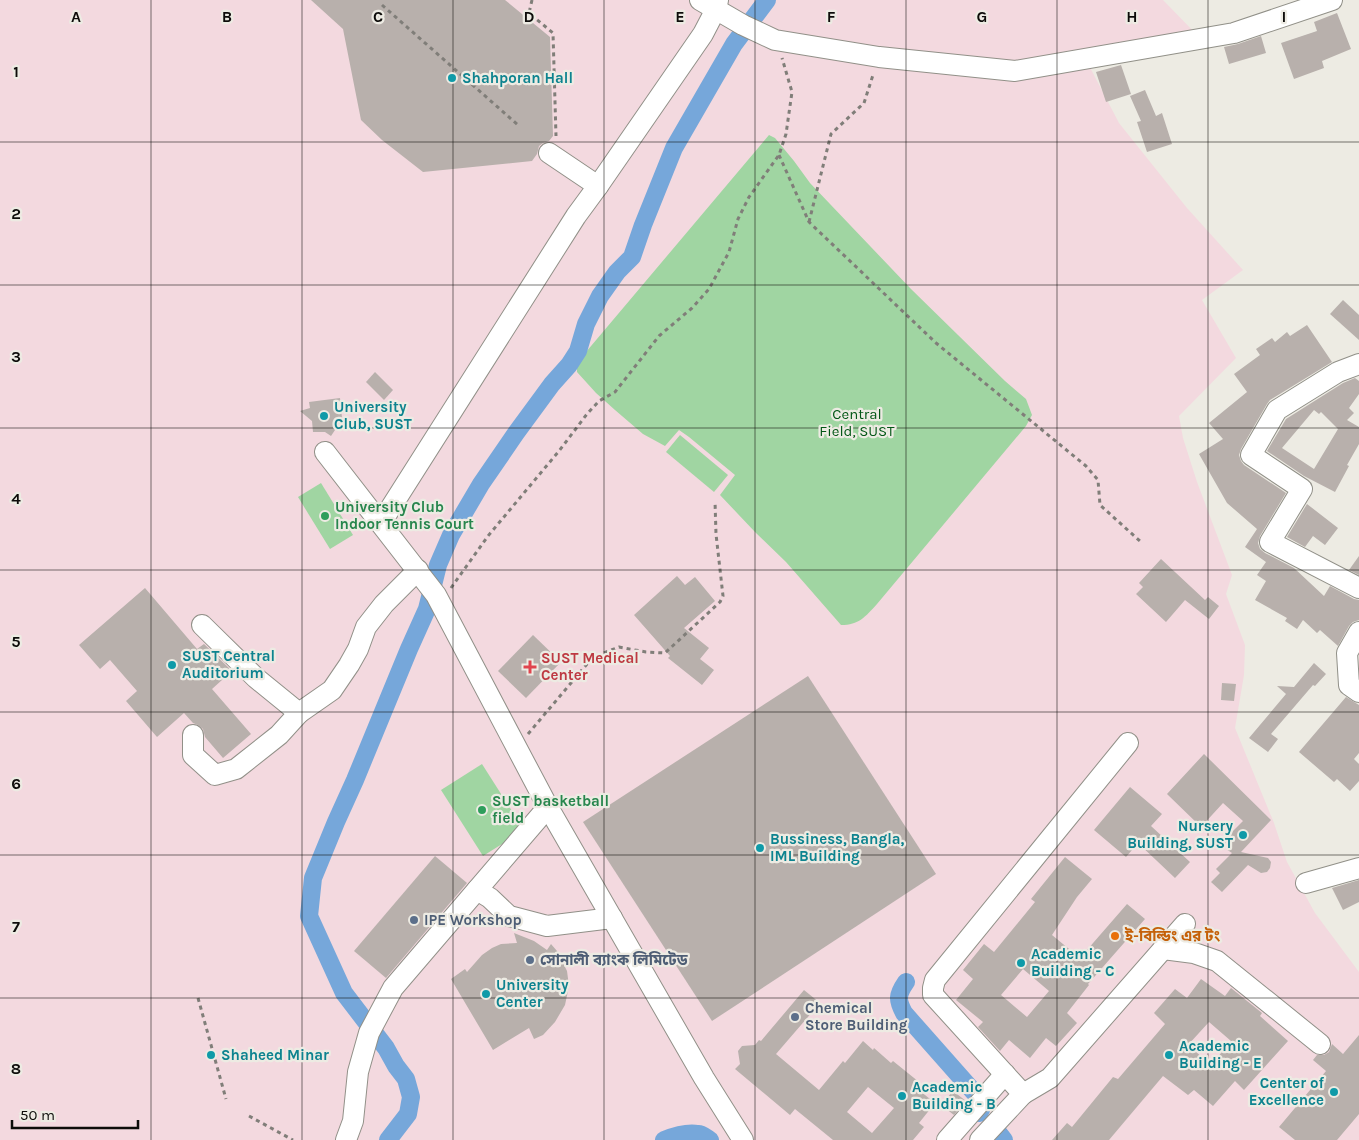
<svg xmlns="http://www.w3.org/2000/svg" width="1359" height="1140" font-family="Karla,'Noto Sans Bengali',sans-serif">
<rect width="100%" height="100%" fill="#edebe3"/>
<polygon fill="#f3d9df" points="0,0 1163,0 1199,37 1083,54 1119,123 1187,208 1243,270 1202,300 1236,358 1179,416 1183,438 1197,482 1232,575 1226,594 1245,645 1244,675 1235,728 1274,823 1287,862 1315,913 1359,972 1359,1140 0,1140"/>
<g fill="#a0d5a2">
<path d="M769,135L775,138L794,161L810,183L911,289L1005,381L1026,399L1032,415L1026,426L877,604C865,617 859,625 841,625L786,562L755,532L720,495L735,475L689,437L679,430L665,446L643,434L615,410L596,393L577,372V365L586,352Z"/>
<polygon points="680,435 728,475 714,492 666,452"/>
<polygon points="321,483 353,535 330,549 298,497"/>
<polygon points="482,764 524,830 483,856 441,790"/>
</g>
<g fill="none" stroke-linecap="round" stroke-linejoin="round">
<g stroke="#76a7da" stroke-width="18">
<path d="M906,982C897,995 897,1000 904,1013L980,1099C983,1104 983,1107 979,1113"/>
<polyline points="997,1131 1004,1140"/>
<polyline points="388,1140 408,1114 411,1097 406,1079 396,1066 386,1048 344,993 309,916 313,878 336,822 355,780 409,649 427,609 438,565 451,535 481,484 516,433 552,384 569,365 578,351 586,324 600,296 617,272 632,257 643,225 674,148 734,44 767,0"/>
<path d="M664,1140C674,1136 688,1132 698,1134C703,1134 706,1138 710,1140"/>
</g>
</g>
<g fill="#b8b0ac" fill-rule="evenodd">
<polygon points="311,0 505,0 550,37 553,136 549,141 543,143 539,146 537,154 532,161 423,172 382,140 361,120 343,29"/>
<polygon points="1337,13 1351,49 1322,61 1324,68 1294,79 1281,43 1317,31 1314,22"/>
<polygon points="1261,36 1266,53 1229,64 1224,47 1238,44"/>
<polygon points="1121,65 1131,94 1106,102 1096,72"/>
<polygon points="1145,90 1156,116 1162,113 1172,144 1147,152 1137,122 1141,121 1130,96"/>
<polygon points="1343,300 1359,315 1359,340 1330,314"/>
<polygon points="1307,325 1332,362 1270,400 1267,404 1241,449 1239,455 1241,461 1244,465 1286,493 1260,536 1258,543 1260,549 1265,553 1294,568 1324,596 1330,586 1354,599 1359,600 1359,620 1353,622 1349,626 1338,646 1320,630 1317,633 1303,620 1297,629 1285,621 1287,618 1255,600 1266,581 1257,575 1266,562 1245,547 1257,529 1227,503 1199,454 1223,439 1209,423 1247,392 1234,374 1260,355 1256,349 1272,338 1275,342 1287,332 1290,336"/>
<polygon points="375,372 393,390 384,400 366,382"/>
<path d="M1355,378L1359,381V394L1349,408L1354,413L1347,420L1359,427V444L1347,465L1349,466L1335,492L1304,476L1267,451L1286,419L1343,383ZM1314,410L1319,414L1321,412L1338,429L1314,469L1282,448Z"/>
<polygon points="340,398 343,428 335,430 331,436 325,432 313,432 312,421 300,411 310,408 309,402"/>
<polygon points="1307,504 1338,528 1325,545 1313,536 1305,547 1287,537"/>
<polygon points="1359,556 1359,575 1349,570"/>
<polygon points="1161,559 1205,600 1208,597 1219,606 1209,619 1185,600 1166,622 1136,594 1143,587 1139,583"/>
<polygon points="677,576 685,585 695,577 715,601 684,628 709,648 700,659 714,670 702,685 668,658 670,656 634,615"/>
<polygon points="145,588 197,649 204,644 232,671 212,689 251,734 223,758 205,737 203,729 198,725 193,723 184,713 157,737 126,701 137,691 110,660 100,669 79,645"/>
<polygon points="533,635 561,662 526,698 498,671"/>
<polygon points="1314,663 1326,674 1315,686 1313,685 1271,734 1278,739 1268,752 1249,738 1286,694 1277,686 1294,687"/>
<polygon points="808,676 936,874 712,1021 583,822"/>
<polygon points="1222,683 1236,684 1234,701 1221,700"/>
<polygon points="1346,697 1359,705 1359,753 1354,759 1359,764 1359,781 1350,791 1337,779 1334,782 1299,752"/>
<polygon points="1204,754 1271,820 1241,852 1268,858 1271,862 1270,868 1267,872 1261,873 1248,865 1222,892 1211,882 1220,873 1216,869 1232,853 1226,849 1230,850 1222,842 1243,821 1223,803 1201,827 1167,794"/>
<polygon points="1130,787 1162,814 1151,826 1190,862 1175,878 1138,843 1126,857 1094,830"/>
<polygon points="435,856 467,883 386,978 354,951"/>
<path d="M1065,857L1092,879L1077,897L1052,935L1080,958L1127,904L1145,919L1088,984L1089,985L1067,1013L1077,1023L1056,1046L1046,1038L1030,1058L1009,1040L1000,1051L978,1027L983,1022L956,1000L973,979L963,970L984,944L994,952L1035,902L1031,899ZM1023,969L1049,991L1027,1017L1001,995Z"/>
<polygon points="1359,880 1359,902 1343,910 1332,888"/>
<polygon points="514,933 534,941 547,950 551,944 557,951 567,971 569,986 565,1005 555,1022 543,1035 534,1039 529,1028 493,1050 451,979 465,969 467,972 482,955 492,948 501,944 517,943"/>
<path d="M1201,979L1225,996L1231,988L1262,1013L1260,1016L1288,1041L1244,1090L1235,1081L1213,1106L1194,1090L1188,1095L1163,1076L1109,1140H1052L1067,1123L1072,1127L1113,1077L1118,1079L1165,1024L1154,1013L1175,989L1187,998ZM1209,1022L1231,1041L1211,1065L1188,1045Z"/>
<path d="M804,990L820,1003L776,1054L819,1090L843,1061L845,1063L863,1041L873,1050L874,1048L891,1063L893,1061L919,1082L915,1087L935,1103L919,1123L924,1127L913,1140H833L795,1109L790,1115L735,1069L740,1064L738,1051L742,1046L755,1045L759,1040L761,1041ZM868,1087L894,1108L872,1133L847,1112Z"/>
<polygon points="1359,1035 1359,1114 1337,1140 1295,1140 1279,1127 1326,1071 1313,1060 1317,1055 1324,1055 1329,1052 1332,1044 1343,1054"/>
<polygon points="953,1091 966,1101 954,1115 941,1105"/>
</g>
<g fill="none" stroke-linecap="round" stroke-linejoin="round">
<g stroke="#919088" stroke-width="22">
<g id="minor">
<polyline points="700,0 743,25 775,40 879,57 1015,71 1234,33 1332,0"/>
<polyline points="549,153 598,186 703,34 716,9 718,0"/>
<polyline points="1359,364 1338,372 1277,410 1251,455 1302,489 1270,542 1359,588"/>
<polyline points="325,452 436,595 548,807 704,1078 743,1140"/>
<polyline points="381,523 576,216 598,186"/>
<polyline points="202,625 256,678 299,713 332,690 349,665 358,649 366,627 384,604 418,570"/>
<polyline points="1359,632 1347,653 1349,685 1359,692"/>
<polyline points="193,735 193,755 215,775 236,769 279,735 299,713"/>
<polyline points="1306,883 1359,868"/>
<polyline points="477,890 490,898 509,916 547,926 612,918"/>
<polyline points="1163,949 1194,953 1217,961 1320,1044"/>
<polyline points="1023,1094 1050,1078 1185,924"/>
<polyline points="346,1140 353,1121 358,1072 369,1033 393,988 548,807"/>
<polyline points="947,1140 1005,1074"/>
<polyline points="980,1140 1023,1094 933,995 933,988 935,980 1128,743"/>
</g>
</g>
<g stroke="#807e79" stroke-width="3" stroke-dasharray="4 4" stroke-linecap="butt">
<polyline points="532,0 529,13 553,33 556,136"/>
<polyline points="382,5 518,125"/>
<polyline points="779,155 809,222 936,343 1086,466 1098,480 1100,505 1141,542"/>
<polyline points="809,222 831,134 864,103 873,75"/>
<polyline points="451,588 488,536 559,451 587,414 599,401 615,392 659,336 692,308 709,289 729,252 738,219 749,197 779,155 786,134 792,92 782,58"/>
<polyline points="528,734 587,664 596,656 619,647 646,652 665,653 720,602 723,596 716,534 715,501"/>
<polyline points="198,998 226,1099"/>
<polyline points="249,1116 293,1140"/>
</g>
<use href="#minor" stroke="#fff" stroke-width="20"/>
</g>
<path fill="none" stroke="#0d0c0a" stroke-width="1" stroke-opacity="0.55" d="M151,0V1140M302,0V1140M453,0V1140M604,0V1140M755,0V1140M906,0V1140M1057,0V1140M1208,0V1140M0,142H1359M0,285H1359M0,428H1359M0,570H1359M0,712H1359M0,855H1359M0,998H1359"/>
<g fill="#0f9aa8" stroke="#edebe3" stroke-width="2">
<circle cx="452" cy="78" r="5"/>
<circle cx="324" cy="416" r="5"/>
<circle cx="172" cy="665" r="5"/>
<circle cx="1243" cy="835" r="5"/>
<circle cx="760" cy="848" r="5"/>
<circle cx="1021" cy="963" r="5"/>
<circle cx="486" cy="994" r="5"/>
<circle cx="211" cy="1055" r="5"/>
<circle cx="1169" cy="1055" r="5"/>
<circle cx="1334" cy="1092" r="5"/>
<circle cx="902" cy="1096" r="5"/>
</g>
<g fill="#2e9e5b" stroke="#edebe3" stroke-width="2">
<circle cx="325" cy="516" r="5"/>
<circle cx="482" cy="810" r="5"/>
</g>
<path fill="#e0444e" stroke="#edebe3" stroke-width="2" d="M527.5 659.5h5v5h5v5h-5v5h-5v-5h-5v-5h5z"/>
<g fill="#5c6f8a" stroke="#edebe3" stroke-width="2">
<circle cx="414" cy="920" r="5"/>
<circle cx="530" cy="960" r="5"/>
<circle cx="795" cy="1017" r="5"/>
</g>
<circle fill="#e8710a" stroke="#edebe3" stroke-width="2" cx="1115" cy="936" r="5"/>
<g text-anchor="middle" stroke-width="4.5" stroke-linejoin="round" paint-order="stroke">
<g font-size="15" font-weight="bold" fill="#0d838f" stroke="#edebe3" text-anchor="start">
<text x="462" y="83">Shahporan Hall</text>
<text x="334" y="412">University<tspan x="334" dy="17">Club, SUST</tspan></text>
<text x="182" y="661">SUST Central<tspan x="182" dy="17">Auditorium</tspan></text>
<text x="1233" y="831" text-anchor="end">Nursery<tspan x="1233" dy="17">Building, SUST</tspan></text>
<text x="770" y="844">Bussiness, Bangla,<tspan x="770" dy="17">IML Building</tspan></text>
<text x="1031" y="959">Academic<tspan x="1031" dy="17">Building - C</tspan></text>
<text x="496" y="990">University<tspan x="496" dy="17">Center</tspan></text>
<text x="1179" y="1051">Academic<tspan x="1179" dy="17">Building - E</tspan></text>
<text x="221" y="1060">Shaheed Minar</text>
<text x="1324" y="1088" text-anchor="end">Center of<tspan x="1324" dy="17">Excellence</tspan></text>
<text x="912" y="1092">Academic<tspan x="912" dy="17">Building - B</tspan></text>
</g>
<g font-size="15" fill="#025615" stroke="#edebe3">
<text x="857" y="419">Central<tspan x="857" dy="17">Field, SUST</tspan></text>
</g>
<g font-size="15" font-weight="bold" fill="#27864d" stroke="#edebe3" text-anchor="start">
<text x="335" y="512">University Club<tspan x="335" dy="17">Indoor Tennis Court</tspan></text>
<text x="492" y="806">SUST basketball<tspan x="492" dy="17">field</tspan></text>
</g>
<g font-size="15" font-weight="bold" fill="#be3a42" stroke="#edebe3" text-anchor="start">
<text x="541" y="663">SUST Medical<tspan x="541" dy="17">Center</tspan></text>
</g>
<g font-size="15" font-weight="bold" fill="#4e5e75" stroke="#edebe3" text-anchor="start">
<text x="424" y="925">IPE Workshop</text>
<text x="540" y="965">সোনালী ব্যাংক লিমিটেড</text>
<text x="805" y="1013">Chemical<tspan x="805" dy="17">Store Building</tspan></text>
</g>
<g font-size="15" font-weight="bold" fill="#c56008" stroke="#edebe3" text-anchor="start">
<text x="1125" y="941">ই-বিল্ডিং এর টং</text>
</g>
</g>
<g font-size="16" text-anchor="middle" font-weight="bold" fill="#0d0c0a" stroke="#edebe3" stroke-width="4.5" stroke-linejoin="round" paint-order="stroke">
<text x="76" y="22">A</text>
<text x="227" y="22">B</text>
<text x="378" y="22">C</text>
<text x="529" y="22">D</text>
<text x="680" y="22">E</text>
<text x="831" y="22">F</text>
<text x="982" y="22">G</text>
<text x="1132" y="22">H</text>
<text x="1284" y="22">I</text>
<text x="16" y="77">1</text>
<text x="16" y="219">2</text>
<text x="16" y="362">3</text>
<text x="16" y="504">4</text>
<text x="16" y="647">5</text>
<text x="16" y="789">6</text>
<text x="16" y="932">7</text>
<text x="16" y="1074">8</text>
</g>
<path d="M12 1120v8h126v-8" fill="none" stroke="#0d0c0a" stroke-width="2.5"/>
<text x="20" y="1120" font-size="15" fill="#0d0c0a" stroke="#edebe3" stroke-width="4" paint-order="stroke">50 m</text>
</svg>
